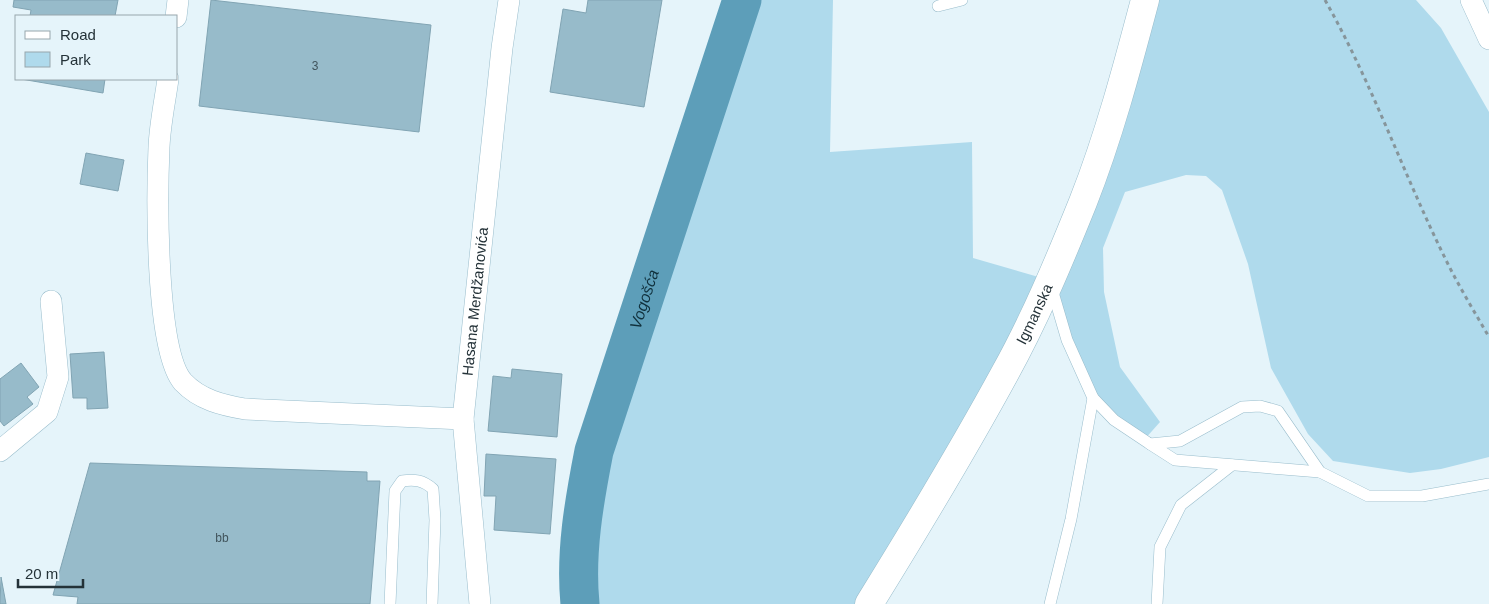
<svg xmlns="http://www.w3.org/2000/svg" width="1489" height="604" font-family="Helvetica,sans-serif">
<rect width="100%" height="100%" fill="#e5f4fa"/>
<path fill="#afdaec" d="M742,0H833L830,152L972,142L973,258L1049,280L1145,0H1416L1441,28L1489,112V457L1441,469L1410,473L1333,461L1308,434L1271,368L1248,264L1222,190L1206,176L1186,175L1125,192L1103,248L1104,292L1120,367L1160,422L1144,440L1093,398L1049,281L868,604H580C575,553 584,502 594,451Z"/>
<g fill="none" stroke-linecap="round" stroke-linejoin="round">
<path stroke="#5d9eb9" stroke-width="39" id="s1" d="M580,604C575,553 584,502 594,451L742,0"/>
</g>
<g fill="#97bbca" stroke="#81a4b3">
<polygon points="14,0 118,0 115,16 30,16 31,10 13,7"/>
<polygon points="211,0 431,25 419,132 199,106"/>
<polygon points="588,0 662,0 644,107 550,92 563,9 586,13"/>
<polygon points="21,79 105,79 103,93"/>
<polygon points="86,153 124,160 118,191 80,184"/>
<polygon points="104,352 108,408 87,409 87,398 73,398 70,354"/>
<polygon points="21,363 39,387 27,397 33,404 4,426 0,421 0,379"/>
<polygon points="512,369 562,374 557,437 488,431 493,376 511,378"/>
<polygon points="486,454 556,459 550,534 494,530 496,496 484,496"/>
<polygon points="90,463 367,472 367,481 380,481 370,604 77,604 78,597 53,595"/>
<polygon points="1,577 6,604 0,604"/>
</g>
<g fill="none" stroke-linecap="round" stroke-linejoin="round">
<g stroke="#99bdcc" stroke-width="12">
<g id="service">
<polyline points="938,6 962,0"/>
<polyline points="1052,289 1067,340 1093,398 1114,420 1150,444 1180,441 1242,407 1260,406 1278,411 1320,472 1368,496 1422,496 1489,484"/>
<polyline points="1150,444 1175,460 1320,472"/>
<path d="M390,604L395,491L402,481C414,479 423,480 433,489L435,520L432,604"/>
<polyline points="1050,604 1071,519 1093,398"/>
<polyline points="1157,604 1160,547 1181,505 1232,465"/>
</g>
</g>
<g stroke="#99bdcc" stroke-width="22">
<g id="minor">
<polyline points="1471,0 1489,39"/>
<polyline points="176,17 178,0"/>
<path d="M168,79C165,101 160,124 159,147C157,193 155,350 183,382C200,400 222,405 245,409L463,419"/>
<polyline points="0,451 47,412 58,377 51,301"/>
<path id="s2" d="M480,604L463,419L502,48L509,0"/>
</g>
</g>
<g stroke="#99bdcc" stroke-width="29">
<g id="primary">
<path id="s3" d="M869,604C916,528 962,452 1005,373C1035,319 1060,259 1083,202C1109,136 1127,68 1145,0"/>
</g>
</g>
<path stroke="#86959b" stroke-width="3" stroke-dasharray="4 4" stroke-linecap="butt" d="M1325,0C1372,83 1403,173 1445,258C1458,285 1474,311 1489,337"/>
<use href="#service" stroke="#fff" stroke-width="11"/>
<use href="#minor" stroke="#fff" stroke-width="21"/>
<use href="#primary" stroke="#fff" stroke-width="28"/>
</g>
<g text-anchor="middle" stroke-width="4" stroke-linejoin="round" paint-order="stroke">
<g font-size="12" fill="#41545c">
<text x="315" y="70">3</text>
<text x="222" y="542">bb</text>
</g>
<g font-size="15" fill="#243238" stroke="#e5f4fa">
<text dy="5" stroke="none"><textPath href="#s2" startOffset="304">Hasana Merdžanovića</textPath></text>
<text dy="5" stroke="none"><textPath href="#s3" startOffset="334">Igmanska</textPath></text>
</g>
<g font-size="16" font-style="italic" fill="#10303c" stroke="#e5f4fa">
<text dy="6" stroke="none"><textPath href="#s1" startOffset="314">Vogošća</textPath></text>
</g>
</g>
<rect x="15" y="15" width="162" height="65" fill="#e5f4fa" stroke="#98a6ac"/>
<rect x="25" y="31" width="25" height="8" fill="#ffffff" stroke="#98a6ac"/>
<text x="60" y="40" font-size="15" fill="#243238">Road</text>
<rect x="25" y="52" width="25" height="15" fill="#afdaec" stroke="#98a6ac"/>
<text x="60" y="65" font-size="15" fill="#243238">Park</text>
<path d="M18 579v8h65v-8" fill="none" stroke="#243238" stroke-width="2.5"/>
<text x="25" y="579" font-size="15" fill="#243238" stroke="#e5f4fa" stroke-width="4" paint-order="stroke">20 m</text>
</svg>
